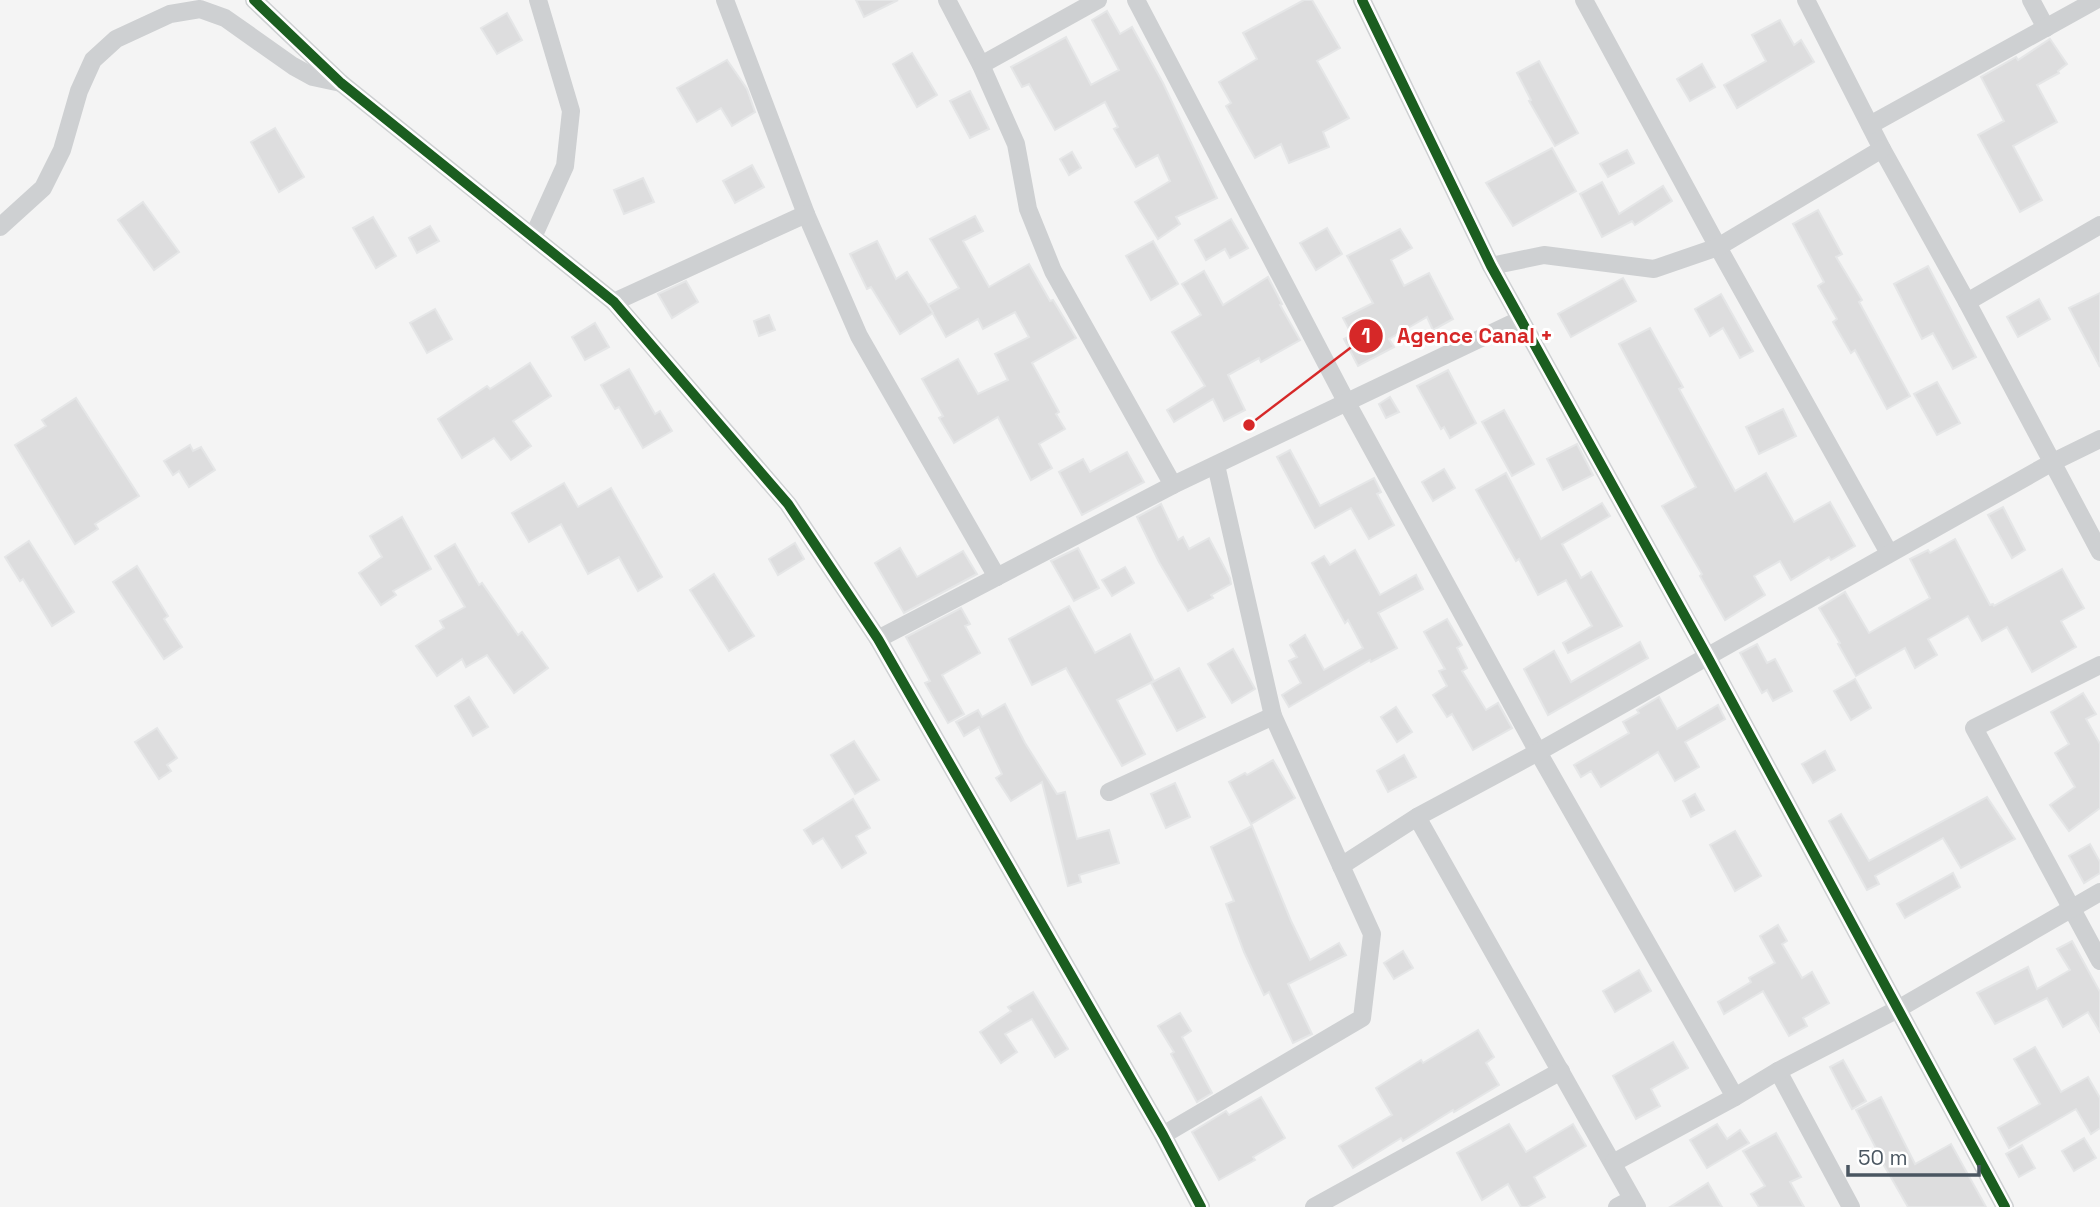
<svg xmlns="http://www.w3.org/2000/svg" width="2100" height="1207" font-family="'Space Grotesk',sans-serif">
<rect width="100%" height="100%" fill="#f4f4f4"/>
<g fill="#ddddde" stroke="#e5e6e7" stroke-width="2">
<polygon points="856,0 898,0 864,17"/>
<polygon points="1304,0 1312,0 1340,48 1317,61 1349,118 1323,132 1329,147 1289,163 1281,144 1255,158 1226,106 1231,103 1219,82 1257,59 1243,33"/>
<polygon points="1107,11 1120,34 1132,27 1163,83 1217,198 1176,217 1180,224 1158,239 1135,202 1170,181 1158,155 1136,167 1114,129 1118,127 1105,102 1055,130 1029,84 1022,87 1011,67 1066,37 1091,85 1119,70 1092,20"/>
<polygon points="507,13 522,40 497,54 481,28"/>
<polygon points="1780,20 1794,45 1801,40 1814,62 1737,108 1724,85 1766,61 1752,35"/>
<polygon points="2050,39 2067,64 2058,71 2059,73 2037,85 2057,122 2013,146 2042,200 2020,212 1978,135 2004,121 1981,77 2016,57 2018,60"/>
<polygon points="912,53 937,95 917,107 893,64"/>
<polygon points="727,60 747,89 755,112 732,126 721,108 697,122 677,88"/>
<polygon points="1539,61 1578,133 1555,146 1529,101 1531,100 1517,73"/>
<polygon points="1702,64 1715,87 1690,101 1677,79"/>
<polygon points="970,91 989,129 970,138 950,101"/>
<polygon points="275,128 304,177 279,192 251,142"/>
<polygon points="1552,148 1576,191 1513,226 1486,183"/>
<polygon points="1627,150 1634,163 1608,177 1600,164"/>
<polygon points="1072,152 1081,168 1069,175 1060,159"/>
<polygon points="752,165 764,187 735,203 723,181"/>
<polygon points="643,178 654,202 624,214 614,190"/>
<polygon points="1602,182 1619,214 1663,186 1672,201 1635,225 1632,221 1602,237 1580,194"/>
<polygon points="143,202 179,252 154,270 118,220"/>
<polygon points="1818,210 1842,254 1836,257 1862,300 1859,302 1910,396 1887,409 1855,350 1851,353 1833,322 1837,319 1818,286 1824,282 1793,224"/>
<polygon points="975,216 983,231 963,241 989,287 1029,264 1050,301 1053,300 1076,338 1032,363 1059,412 1056,414 1065,429 1039,444 1052,468 1031,480 998,417 954,443 939,418 943,416 922,379 958,359 978,394 1008,380 995,354 1029,337 1015,312 983,329 978,319 946,337 928,305 959,288 930,239"/>
<polygon points="373,217 396,256 376,268 353,228"/>
<polygon points="1231,219 1248,248 1230,258 1225,249 1206,260 1195,240"/>
<polygon points="430,226 439,241 417,253 409,238"/>
<polygon points="1327,228 1342,254 1316,270 1300,243"/>
<polygon points="1400,229 1412,248 1391,260 1404,286 1429,273 1453,319 1433,330 1427,317 1389,339 1394,347 1358,366 1344,339 1352,335 1343,318 1373,303 1347,256"/>
<polygon points="877,241 896,279 907,272 933,313 900,334 871,287 867,289 850,254"/>
<polygon points="1153,241 1178,284 1151,300 1126,256"/>
<polygon points="1928,266 1976,357 1953,369 1933,333 1922,339 1894,284"/>
<polygon points="1204,271 1223,305 1268,277 1282,304 1280,305 1300,340 1261,362 1259,358 1228,375 1245,410 1224,421 1213,399 1174,422 1167,410 1205,386 1172,332 1201,315 1182,284"/>
<polygon points="1623,278 1636,301 1571,337 1558,314"/>
<polygon points="686,281 698,302 672,318 658,294"/>
<polygon points="2100,293 2100,367 2069,308"/>
<polygon points="1721,294 1753,351 1740,358 1723,328 1710,336 1695,309"/>
<polygon points="2039,299 2050,319 2018,337 2007,317"/>
<polygon points="435,309 452,339 427,353 410,323"/>
<polygon points="769,315 775,330 759,336 754,321"/>
<polygon points="595,323 609,347 585,360 572,337"/>
<polygon points="1650,328 1683,387 1679,389 1735,491 1766,473 1794,522 1830,502 1855,546 1831,560 1829,557 1791,580 1780,561 1754,576 1765,595 1725,620 1700,576 1702,574 1662,506 1696,487 1619,344"/>
<polygon points="530,363 551,396 513,421 531,446 511,460 494,438 462,458 438,419 487,386 490,389"/>
<polygon points="629,369 655,414 660,411 672,431 643,448 619,407 615,409 601,385"/>
<polygon points="1448,370 1476,423 1450,438 1444,427 1441,429 1417,386"/>
<polygon points="1937,382 1960,423 1937,435 1914,394"/>
<polygon points="1390,397 1399,412 1386,418 1379,404"/>
<polygon points="76,398 139,496 95,524 98,529 75,544 15,445 46,426 42,420"/>
<polygon points="1783,409 1796,436 1759,454 1746,427"/>
<polygon points="1504,410 1534,464 1512,476 1482,422"/>
<polygon points="1577,444 1593,475 1563,490 1547,459"/>
<polygon points="190,445 193,451 201,447 215,470 189,487 179,471 173,475 164,461"/>
<polygon points="1290,450 1320,506 1374,478 1381,492 1377,494 1394,525 1369,539 1351,508 1315,528 1277,457"/>
<polygon points="1127,452 1144,482 1082,515 1059,472 1083,459 1090,472"/>
<polygon points="1444,469 1455,488 1433,501 1422,482"/>
<polygon points="1506,473 1541,539 1602,503 1610,516 1562,544 1581,578 1591,572 1622,626 1568,653 1563,643 1592,626 1566,580 1538,595 1519,559 1516,561 1476,490"/>
<polygon points="564,483 578,507 611,488 662,577 638,591 619,557 588,574 561,524 529,542 512,513"/>
<polygon points="1161,504 1178,540 1183,537 1189,549 1209,538 1230,578 1231,584 1211,595 1213,598 1188,611 1159,562 1137,517"/>
<polygon points="2003,507 2025,550 2012,558 1988,515"/>
<polygon points="402,517 431,569 393,591 396,595 381,605 359,573 382,557 370,536"/>
<polygon points="1955,539 1990,605 1993,604 1994,606 2062,569 2084,608 2061,621 2076,647 2032,672 2007,627 1982,641 1968,616 1928,639 1937,655 1915,668 1905,648 1856,676 1838,644 1840,643 1819,608 1845,592 1869,633 1930,598 1910,559 1928,550 1930,553"/>
<polygon points="29,541 74,612 52,626 23,579 20,581 5,557"/>
<polygon points="795,543 804,559 778,575 769,559"/>
<polygon points="455,544 479,585 482,583 518,635 522,632 548,668 514,693 487,655 466,667 462,659 437,676 416,646 444,628 440,621 465,607 435,556"/>
<polygon points="900,548 917,577 963,551 977,574 904,613 875,563"/>
<polygon points="1078,548 1099,588 1074,601 1051,561"/>
<polygon points="1355,550 1380,595 1416,575 1423,589 1378,613 1397,648 1371,662 1370,660 1289,707 1282,695 1301,683 1289,661 1297,657 1290,645 1305,635 1324,670 1363,648 1348,620 1345,623 1312,563 1324,556 1330,565"/>
<polygon points="137,566 168,616 164,619 182,647 164,659 113,582"/>
<polygon points="1125,567 1134,583 1112,596 1102,580"/>
<polygon points="714,574 754,636 729,651 690,590"/>
<polygon points="1069,606 1095,653 1130,634 1154,681 1117,700 1145,754 1122,766 1066,668 1032,685 1009,639"/>
<polygon points="961,608 970,624 965,626 980,653 942,675 964,714 948,723 925,683 930,681 906,637"/>
<polygon points="1447,619 1462,645 1457,648 1467,668 1462,671 1486,710 1498,703 1512,728 1473,750 1452,714 1447,717 1433,695 1447,686 1439,671 1445,669 1424,632"/>
<polygon points="1640,642 1648,658 1548,715 1524,669 1554,651 1571,682"/>
<polygon points="1757,644 1767,663 1775,659 1792,691 1773,701 1767,690 1762,693 1740,653"/>
<polygon points="1233,649 1255,689 1232,703 1208,664"/>
<polygon points="1179,668 1205,717 1177,731 1151,683"/>
<polygon points="1855,679 1871,708 1851,720 1834,691"/>
<polygon points="2083,693 2096,714 2086,719 2100,744 2100,808 2069,831 2050,805 2075,787 2055,753 2069,744 2051,712"/>
<polygon points="469,697 488,727 473,736 455,706"/>
<polygon points="1659,697 1677,729 1718,705 1725,719 1685,742 1699,767 1675,781 1658,752 1601,787 1591,771 1581,777 1574,765 1629,733 1623,722 1639,713 1637,710"/>
<polygon points="1005,704 1025,743 1057,794 1065,792 1077,839 1109,830 1119,863 1079,875 1081,882 1068,886 1042,782 1011,801 996,778 1002,774 979,727 964,736 956,722 978,710 982,717"/>
<polygon points="1396,707 1412,732 1397,742 1381,717"/>
<polygon points="157,728 177,758 167,765 171,771 159,779 135,742"/>
<polygon points="854,741 879,780 855,794 831,755"/>
<polygon points="1825,751 1835,770 1813,783 1802,764"/>
<polygon points="1404,755 1416,777 1388,792 1377,771"/>
<polygon points="1273,760 1295,798 1251,824 1229,782 1245,773 1247,775"/>
<polygon points="1175,783 1190,817 1166,828 1151,794"/>
<polygon points="1695,794 1704,810 1691,817 1683,801"/>
<polygon points="1987,797 2015,839 1961,868 1943,838 1875,876 1879,884 1867,890 1829,821 1841,814 1869,861"/>
<polygon points="853,799 870,828 856,836 866,853 842,868 823,838 813,844 804,830"/>
<polygon points="1252,826 1291,921 1310,960 1339,943 1346,955 1288,984 1312,1034 1293,1043 1269,992 1264,995 1244,952 1226,904 1234,901 1211,847"/>
<polygon points="1735,831 1761,876 1735,891 1710,845"/>
<polygon points="2090,844 2100,862 2100,873 2084,883 2069,856"/>
<polygon points="1953,873 1960,887 1905,918 1897,904"/>
<polygon points="1778,925 1787,941 1782,944 1802,978 1812,972 1829,1003 1803,1018 1807,1026 1789,1036 1763,991 1724,1014 1718,1002 1751,982 1749,978 1775,963 1760,936"/>
<polygon points="2072,941 2100,992 2100,1032 2088,1012 2063,1027 2047,998 1995,1024 1977,993 2028,967 2037,989 2070,970 2057,949"/>
<polygon points="1403,951 1413,968 1394,979 1384,963"/>
<polygon points="1639,970 1651,991 1615,1012 1603,991"/>
<polygon points="1033,992 1068,1049 1055,1057 1032,1019 1005,1034 1017,1052 1001,1063 980,1032 1011,1011 1008,1007"/>
<polygon points="1180,1013 1191,1031 1182,1037 1212,1093 1197,1102 1171,1054 1174,1052 1158,1026"/>
<polygon points="1478,1030 1494,1057 1486,1063 1499,1085 1454,1112 1453,1110 1403,1141 1401,1138 1353,1168 1339,1146 1392,1115 1376,1088 1421,1060 1423,1063"/>
<polygon points="1673,1042 1688,1068 1651,1089 1660,1106 1636,1119 1613,1076"/>
<polygon points="2035,1047 2061,1092 2088,1077 2100,1098 2100,1128 2091,1134 2076,1109 2009,1148 1998,1128 2040,1104 2014,1059"/>
<polygon points="1843,1060 1866,1101 1852,1109 1830,1067"/>
<polygon points="1261,1097 1285,1138 1253,1157 1255,1160 1219,1180 1192,1132 1226,1111 1229,1115"/>
<polygon points="1881,1097 1915,1164 1951,1144 1986,1207 1908,1207 1878,1155 1879,1154 1856,1110"/>
<polygon points="1509,1124 1526,1152 1573,1124 1586,1146 1534,1177 1545,1197 1527,1207 1521,1207 1508,1184 1482,1200 1457,1153"/>
<polygon points="1717,1124 1727,1139 1740,1130 1749,1143 1707,1168 1690,1140"/>
<polygon points="1776,1133 1801,1177 1790,1182 1804,1207 1759,1207 1751,1194 1765,1186 1743,1151"/>
<polygon points="2084,1138 2096,1158 2074,1171 2062,1151"/>
<polygon points="2022,1145 2035,1168 2019,1177 2006,1154"/>
<polygon points="1708,1183 1722,1207 1670,1207"/>
</g>
<g fill="none" stroke-linecap="round" stroke-linejoin="round">
<g stroke="#ced0d2" stroke-width="18">
<polyline points="254,0 341,83 614,302 788,504 878,639 1163,1135 1201,1207"/>
<polyline points="725,0 806,214 859,336 997,577"/>
<polyline points="947,0 981,65 1016,144 1028,209 1053,271 1173,485"/>
<polyline points="1136,0 1347,403 1538,752 1735,1097"/>
<polyline points="1362,0 1491,266 1707,656 2005,1207"/>
<polyline points="1584,0 1718,247 1889,553"/>
<polyline points="1806,0 1882,149 1967,302 2100,552"/>
<polyline points="2031,0 2046,28"/>
<polyline points="981,65 1098,0"/>
<polyline points="1870,125 2096,0"/>
<polyline points="0,227 43,188 62,150 79,91 93,60 116,39 170,14 200,9 225,18 293,66 313,77 341,83"/>
<polyline points="533,237 565,166 571,111 538,0"/>
<polyline points="1491,266 1544,255 1654,269 1718,247 1882,149"/>
<polyline points="614,302 806,214"/>
<polyline points="1967,302 2100,225"/>
<polyline points="878,639 1173,485 1519,320"/>
<polyline points="2100,665 1974,728 2100,961"/>
<polyline points="1109,792 1273,716"/>
<polyline points="1417,817 1637,1207"/>
<polyline points="1341,866 1417,817 1538,752 2051,463 2100,439"/>
<polyline points="1778,1071 1851,1207"/>
<polyline points="1163,1135 1362,1018 1372,934 1273,716 1216,465"/>
<polyline points="1613,1163 1735,1097 1778,1071 1898,1009 2100,892"/>
<polyline points="1314,1207 1561,1071"/>
<polyline points="1617,1207 1632,1199"/>
</g>
<g stroke="#fff" stroke-width="15">
<g id="cycleway">
<polyline points="254,0 341,83 614,302 788,504 878,639 1163,1135 1201,1207"/>
<polyline points="1362,0 1491,266 1707,656 2005,1207"/>
</g>
</g>
<use href="#cycleway" stroke="#1b5e20" stroke-width="10"/>
</g>
<path fill="none" stroke="#d62828" stroke-width="2.5" d="M1249 425L1366 336"/>
<g fill="#d62828" stroke="#fff" stroke-width="2.5">
<circle cx="1249" cy="425" r="7"/>
<circle cx="1366" cy="336" r="18"/>
</g>
<g font-size="21" text-anchor="middle" font-weight="bold" fill="#fff">
<text x="1366" y="343">1</text>
</g>
<g font-size="21" text-anchor="middle" font-weight="bold" fill="#d62828" stroke="#fff" stroke-width="6" stroke-linejoin="round" paint-order="stroke">
<text x="1475" y="343">Agence Canal +</text>
</g>
<path d="M1848 1165v10h131v-10" fill="none" stroke="#4a5661" stroke-width="3.5"/>
<text x="1858" y="1165" font-size="21" fill="#4a5661" stroke="#ffffff" stroke-width="5" paint-order="stroke">50 m</text>
</svg>
